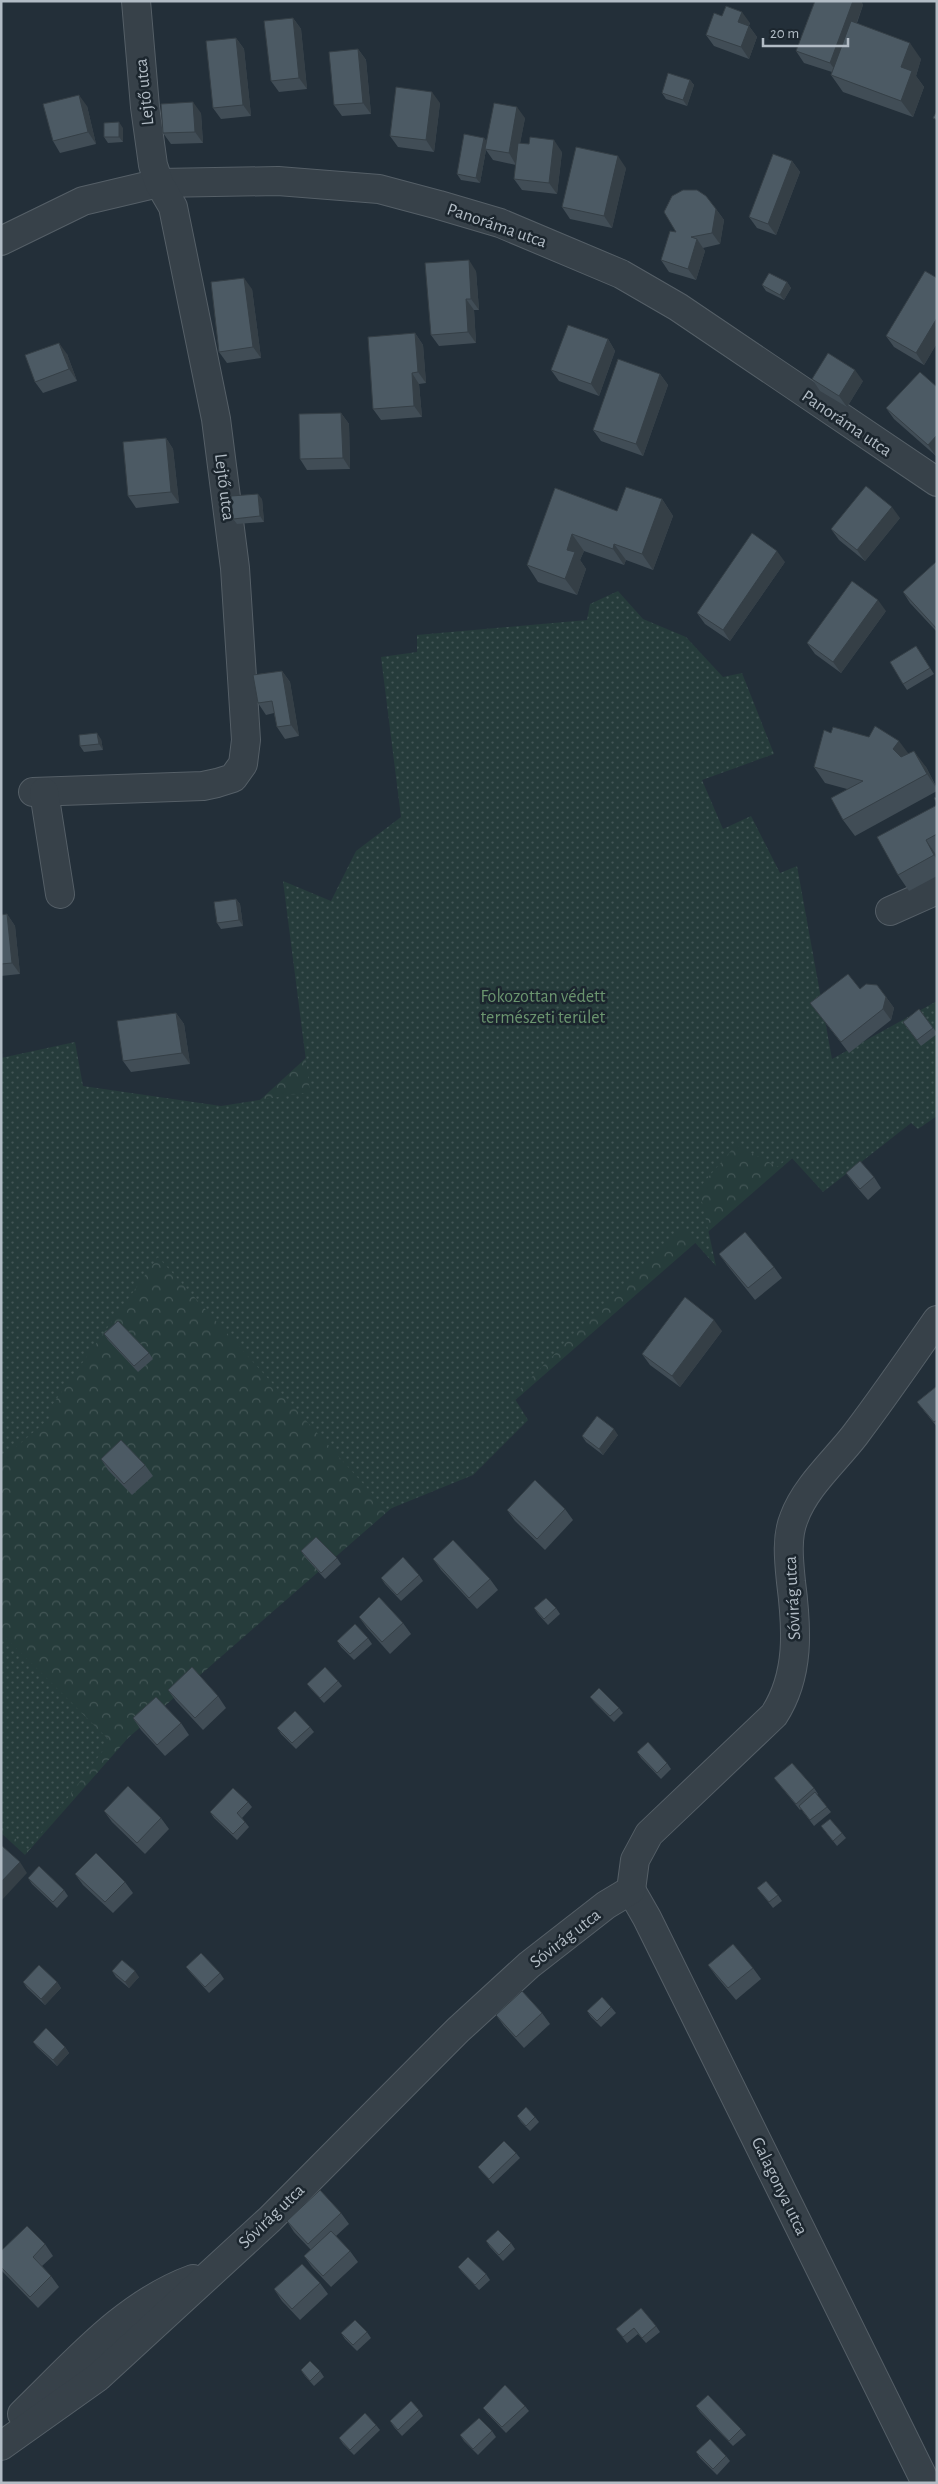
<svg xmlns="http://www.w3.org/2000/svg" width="938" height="2484" font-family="'Alegreya Sans',sans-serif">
<defs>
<pattern id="forest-crowns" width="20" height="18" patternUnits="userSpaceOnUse" patternTransform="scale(1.25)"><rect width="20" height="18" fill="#263c3b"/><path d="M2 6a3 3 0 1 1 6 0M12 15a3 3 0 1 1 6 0" fill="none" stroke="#435656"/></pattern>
<pattern id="park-dots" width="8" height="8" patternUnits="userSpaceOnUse" patternTransform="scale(1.25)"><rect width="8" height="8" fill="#263c3b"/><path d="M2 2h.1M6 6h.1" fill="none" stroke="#435656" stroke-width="1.8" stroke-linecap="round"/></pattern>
</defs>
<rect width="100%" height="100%" fill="#232f39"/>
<polygon fill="url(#forest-crowns)" points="417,956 811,1142 128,1738 25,1855 1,1833 1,1212 259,1101"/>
<g fill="url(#park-dots)">
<polygon points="618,591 643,619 686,637 723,677 742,673 774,754 702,780 723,829 751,816 780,873 797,866 832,1059 937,1001 937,1116 918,1129 911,1123 823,1192 790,1156 778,1167 736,1145 699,1188 716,1266 681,1227 513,1396 528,1420 473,1475 387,1510 158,1257 50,1408 51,1417 1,1460 1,1058 75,1042 83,1086 221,1106 310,1092 283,881 331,901 356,851 401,817 381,657 417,652 417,635 587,620 590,604"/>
<polygon points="1,1633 110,1741 29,1850 1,1827"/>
</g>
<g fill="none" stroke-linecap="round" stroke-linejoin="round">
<g stroke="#555f67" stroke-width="30">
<g id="minor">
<polyline points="1,241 83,201 159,183 278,181 379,189 439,205 500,223 621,274 678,307 937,482"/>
<polyline points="33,792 203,786 217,783 233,778 243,764 246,740 235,568 216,419 173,207 159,183 153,165 145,107 136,1"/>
<polyline points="44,792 60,894"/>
<polyline points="890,911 937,890"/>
<polyline points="631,1890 647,1918 926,2483"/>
<path d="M22,2414C73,2365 124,2304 193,2279"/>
<path d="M1,2446L98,2377L270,2219L458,2030L529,1965L606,1905L631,1890L635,1860L649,1834L774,1715C800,1675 797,1628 791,1582C789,1562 786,1537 794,1518C805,1487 835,1461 855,1435C883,1398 910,1359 937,1320"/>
</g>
</g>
<use href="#minor" stroke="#374149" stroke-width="28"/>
</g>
<g fill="#414d56">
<polygon points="815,1 861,1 863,5 857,23 921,59 916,76 924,87 913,117 843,92 831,75 832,72 804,63 796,51"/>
<polygon points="722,16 750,23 749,26 757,37 749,59 714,46 706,35"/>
<polygon points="293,18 301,29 307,89 279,92 271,81"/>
<polygon points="236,38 244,49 251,116 221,119 213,108"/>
<polygon points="358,49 366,60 371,114 342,116 334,105"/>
<polygon points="690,80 694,85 687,106 666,99 662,93"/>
<polygon points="440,103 434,152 398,147 390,136"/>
<polygon points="87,106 96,144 60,153 53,141"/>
<polygon points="201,113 203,143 171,144 163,133"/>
<polygon points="525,118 520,143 562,152 557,194 522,190 514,179 516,165 493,160 486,150 480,183 461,180 457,174 484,138 487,142"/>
<polygon points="123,128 123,142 108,143 104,137"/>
<polygon points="792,161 800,172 776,235 757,228 749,217"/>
<polygon points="626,168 612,228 570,219 562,207"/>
<polygon points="716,209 724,220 720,244 703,248 705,251 696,280 669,272 661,260"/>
<polygon points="476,271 479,310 474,310 476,343 439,346 431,335"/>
<polygon points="937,278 937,343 924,365 894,347 886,336"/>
<polygon points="787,282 791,288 784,300 766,291 762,285"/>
<polygon points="252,289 261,358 227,363 219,352"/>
<polygon points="415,333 423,345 426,383 419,384 422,417 381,420 373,409"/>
<polygon points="608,339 615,351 599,396 559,381 551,370"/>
<polygon points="67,354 77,381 43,393 35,382"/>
<polygon points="660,374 668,385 643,456 601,441 593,430"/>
<polygon points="812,379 863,381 847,407 820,391"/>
<polygon points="937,387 937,455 936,456 894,419 886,408"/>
<polygon points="341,413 349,424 350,469 307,470 300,459"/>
<polygon points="166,438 173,449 179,503 136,508 128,496"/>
<polygon points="555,488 617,511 662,499 673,516 653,570 626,560 624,565 584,551 580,560 586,569 577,595 538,582 527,565"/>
<polygon points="262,499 264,522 237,524 233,519"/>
<polygon points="900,518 865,561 839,540 831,529"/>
<polygon points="937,561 937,632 910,603 903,592"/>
<polygon points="785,562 730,641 705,624 697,613"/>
<polygon points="886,611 841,673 815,654 807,643"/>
<polygon points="916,646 934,674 907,690 903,684"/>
<polygon points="282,671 290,682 299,736 285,739 277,727 274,713 266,715 258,703"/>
<polygon points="101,739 103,750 84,752 80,746"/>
<polygon points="908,754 926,767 937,788 937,791 855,836 843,820 847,789 825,783 814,767"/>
<polygon points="937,805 937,876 909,891 898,875"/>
<polygon points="236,899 240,904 243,926 221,929 217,923"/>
<polygon points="7,914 15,926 20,974 1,976 1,915"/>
<polygon points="886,997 894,1008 891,1020 849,1053 810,1003"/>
<polygon points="919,1009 937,1033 937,1034 921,1046 903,1022"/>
<polygon points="176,1013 184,1024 190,1064 131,1072 123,1061"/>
<polygon points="846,1173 874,1177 881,1188 868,1200 854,1184"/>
<polygon points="719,1254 774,1267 782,1278 755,1300 727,1265"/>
<polygon points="722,1331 680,1387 650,1365 642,1354"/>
<polygon points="104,1334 149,1353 153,1359 138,1372 108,1340"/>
<polygon points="937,1386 937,1427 917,1402"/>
<polygon points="618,1435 603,1455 586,1442 582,1436"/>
<polygon points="101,1459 145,1465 153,1476 132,1495 108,1470"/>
<polygon points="565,1509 573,1520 545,1550 515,1521 507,1510"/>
<polygon points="301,1551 337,1558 341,1564 325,1579 305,1557"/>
<polygon points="433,1559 490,1579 498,1590 477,1609 441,1570"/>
<polygon points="419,1575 423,1581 401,1601 385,1584 381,1578"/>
<polygon points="534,1608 556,1608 560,1614 548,1625 538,1614"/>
<polygon points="359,1617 403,1623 411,1634 390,1654 367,1628"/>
<polygon points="368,1638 372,1644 354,1660 341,1647 337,1641"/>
<polygon points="338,1681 342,1686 324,1703 311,1689 307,1684"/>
<polygon points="168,1690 218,1696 226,1708 203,1730 176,1701"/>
<polygon points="590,1697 619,1708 623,1713 614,1722 595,1703"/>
<polygon points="133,1718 181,1723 189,1735 165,1756 141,1730"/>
<polygon points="310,1727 314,1732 296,1749 281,1734 277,1728"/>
<polygon points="637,1752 667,1763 671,1769 661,1779 641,1758"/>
<polygon points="774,1778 814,1788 818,1794 817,1795 831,1812 814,1826 801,1809 800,1810"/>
<polygon points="248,1802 252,1807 242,1818 249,1827 237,1840 214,1818 210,1812"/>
<polygon points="104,1811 161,1818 169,1829 145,1854 112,1822"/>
<polygon points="821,1826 842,1833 846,1838 837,1846"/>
<polygon points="75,1874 125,1882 133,1893 113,1913 83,1885"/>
<polygon points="28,1878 64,1890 68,1896 57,1908 32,1884"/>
<polygon points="757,1888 778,1895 782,1901 773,1908"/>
<polygon points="708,1965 753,1968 761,1979 736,2000 716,1976"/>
<polygon points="186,1967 220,1973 224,1979 209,1993 190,1972"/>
<polygon points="112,1971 139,1977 129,1988 116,1977"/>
<polygon points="23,1982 57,1982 61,1988 45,2005 27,1988"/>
<polygon points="611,2007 616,2013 601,2027 591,2017 587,2011"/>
<polygon points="542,2013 550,2024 524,2048 504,2026 496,2015"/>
<polygon points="33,2042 65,2047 69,2053 57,2066 37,2047"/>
<polygon points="517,2116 535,2117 539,2122 530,2131 521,2122"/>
<polygon points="516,2153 520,2158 493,2184 482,2172 478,2167"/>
<polygon points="341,2213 349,2224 336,2236 350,2251 358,2262 331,2287 312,2267 304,2256 311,2250 294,2232 287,2221"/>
<polygon points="486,2241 511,2243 515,2249 503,2261 490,2247"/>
<polygon points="45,2244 53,2256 42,2266 51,2276 59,2287 38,2308 1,2270 1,2251"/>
<polygon points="458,2267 486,2274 490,2280 479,2290 462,2272"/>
<polygon points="320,2283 328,2294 300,2320 282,2301 274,2289"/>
<polygon points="656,2326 660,2332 646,2343 638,2334 627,2343 616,2329"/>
<polygon points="367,2332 371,2338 357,2351 345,2339 341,2333"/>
<polygon points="301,2370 320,2371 324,2377 314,2386 305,2376"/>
<polygon points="525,2406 529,2411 506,2433 487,2413 483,2408"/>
<polygon points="696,2406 741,2429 746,2435 733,2446 700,2412"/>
<polygon points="419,2410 423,2416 402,2436 394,2427 390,2421"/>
<polygon points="376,2425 380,2430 354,2455 343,2444 339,2438"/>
<polygon points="492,2431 496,2437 478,2455 464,2441 460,2435"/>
<polygon points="696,2452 726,2456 730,2461 717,2475 700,2458"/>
</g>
<g fill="#353f46">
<polygon points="853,1 861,1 863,5 838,74 830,63"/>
<polygon points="742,12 750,23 746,33 738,22"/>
<polygon points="293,18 301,29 307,89 299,78"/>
<polygon points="749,26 757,37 749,59 741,47"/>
<polygon points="236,38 244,49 251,116 243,105"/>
<polygon points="910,43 921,59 916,76 924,87 913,117 901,101 901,67"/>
<polygon points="358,49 366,60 371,114 363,103"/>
<polygon points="690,80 694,85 687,106 683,100"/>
<polygon points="432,92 440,103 434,152 426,140"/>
<polygon points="79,95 87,106 96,144 88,132"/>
<polygon points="193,102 201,113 203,143 195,132"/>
<polygon points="517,107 525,118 516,165 509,153"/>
<polygon points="119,122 123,128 123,142 119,137"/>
<polygon points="484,138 488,143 485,149 486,150 480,183 476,178"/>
<polygon points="554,140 562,152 557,194 549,183"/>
<polygon points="618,156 626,168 612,228 604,216"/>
<polygon points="792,161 800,172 776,235 768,224"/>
<polygon points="716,209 724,220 720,244 712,233"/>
<polygon points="697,239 705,251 696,280 688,269"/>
<polygon points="469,260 476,271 479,310 471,299"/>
<polygon points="244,278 252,289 261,358 253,347"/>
<polygon points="787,282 791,288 784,300 780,295"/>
<polygon points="466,299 474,310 476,343 468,332"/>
<polygon points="937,318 937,343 924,365 916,353"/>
<polygon points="415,333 423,345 426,383 418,372"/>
<polygon points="608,339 615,351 599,396 591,384"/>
<polygon points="59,343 67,354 77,381 69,369"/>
<polygon points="855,370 863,381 847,407 839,396"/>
<polygon points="412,373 419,384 422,417 414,406"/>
<polygon points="660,374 668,385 643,456 636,444"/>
<polygon points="341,413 349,424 350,469 343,458"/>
<polygon points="937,435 937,455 936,456 928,445"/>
<polygon points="166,438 173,449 179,503 171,492"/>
<polygon points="258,494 262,499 264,522 260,516"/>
<polygon points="662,499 673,516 653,570 642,554"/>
<polygon points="892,507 900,518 865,561 857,550"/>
<polygon points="572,534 584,551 580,560 586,569 577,595 565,579 567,550"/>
<polygon points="614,544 626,560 624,565 613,549"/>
<polygon points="777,551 785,562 730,641 723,630"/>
<polygon points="878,600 886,611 841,673 833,662"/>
<polygon points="282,671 290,682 299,736 291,725"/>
<polygon points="97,733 101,739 103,750 99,744"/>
<polygon points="899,741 911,757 905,765 893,749"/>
<polygon points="914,751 926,767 937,789 927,774"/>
<polygon points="926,840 937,856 937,860 934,855"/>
<polygon points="236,899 240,904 243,926 239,920"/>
<polygon points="7,914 15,926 20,974 12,963"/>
<polygon points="886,997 894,1008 891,1020 883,1009"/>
<polygon points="176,1013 184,1024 190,1064 182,1053"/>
<polygon points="714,1320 722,1331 680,1387 672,1376"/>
<polygon points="614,1429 618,1435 603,1455 599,1449"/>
<polygon points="20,1862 27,1873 1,1901 1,1882"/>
<polygon points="135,1971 139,1977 129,1988 125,1982"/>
<polygon points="57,1982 61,1988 45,2005 41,1999"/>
<polygon points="65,2047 69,2053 57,2066 53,2060"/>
</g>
<g fill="#4c5a64" stroke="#353f46">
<polygon points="815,1 853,1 830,63 796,51"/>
<polygon points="726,6 742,12 738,22 749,26 741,47 706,35 714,13 722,16"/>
<polygon points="293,18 299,78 271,81 264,21"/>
<polygon points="851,21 910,43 901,67 912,71 901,101 831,75"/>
<polygon points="236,38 243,105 213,108 206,41"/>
<polygon points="358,49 363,103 334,105 329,52"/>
<polygon points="668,73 690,80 683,100 662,93"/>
<polygon points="396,87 432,92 426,140 390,136"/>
<polygon points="79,95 88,132 53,141 43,104"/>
<polygon points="193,102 195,132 163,133 161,104"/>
<polygon points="494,103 517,107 509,153 485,149"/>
<polygon points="937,111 937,120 933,118"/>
<polygon points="119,122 119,137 104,137 104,123"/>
<polygon points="464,134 484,138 476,178 457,174"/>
<polygon points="530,137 554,140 549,183 514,179 518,143 529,144"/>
<polygon points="576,147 618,156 604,216 562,207"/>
<polygon points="773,154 792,161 768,224 749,217"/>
<polygon points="683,190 697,190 706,196 716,209 712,233 691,237 697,239 688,269 661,260 670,231 676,232 664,212 672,196"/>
<polygon points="469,260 471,299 466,299 468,332 431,335 425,263"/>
<polygon points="925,271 937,278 937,318 916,353 886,336"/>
<polygon points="769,273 787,282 780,295 762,285"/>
<polygon points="244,278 253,347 219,352 211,282"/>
<polygon points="568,325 608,339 591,384 551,370"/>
<polygon points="415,333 418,372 412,373 414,406 373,409 368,337"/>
<polygon points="59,343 69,369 35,382 25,355"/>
<polygon points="828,353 855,370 839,396 812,379"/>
<polygon points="618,359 660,374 636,444 593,430"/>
<polygon points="920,372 937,387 937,435 928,445 886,408"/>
<polygon points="341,413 343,458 300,459 299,414"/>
<polygon points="166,438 171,492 128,496 123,442"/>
<polygon points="866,486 892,507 857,550 831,529"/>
<polygon points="626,487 662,499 642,554 614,544 613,549 572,534 567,550 575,552 565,579 527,565 555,488 617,511"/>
<polygon points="258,494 260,516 233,519 231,496"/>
<polygon points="752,533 777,551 723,630 697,613"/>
<polygon points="937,561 937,629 903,592"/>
<polygon points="852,581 878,600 833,662 807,643"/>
<polygon points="916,646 930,668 903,684 890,662"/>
<polygon points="282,671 291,725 277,727 272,701 258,703 253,675"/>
<polygon points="875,726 899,741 893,749 901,757 914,751 927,774 843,820 831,798 863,781 814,767 824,730 831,733 833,727 869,737"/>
<polygon points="97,733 99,744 80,746 79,735"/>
<polygon points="937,797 937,803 934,798"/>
<polygon points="937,805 937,834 926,840 934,855 898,875 877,837"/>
<polygon points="236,899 239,920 217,923 214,902"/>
<polygon points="7,914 12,963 1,964 1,915"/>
<polygon points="848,974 860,989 866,984 877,985 886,997 883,1009 841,1042 810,1003"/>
<polygon points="919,1009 933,1028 917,1040 903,1022"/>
<polygon points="176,1013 182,1053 123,1061 117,1021"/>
<polygon points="860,1161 874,1177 860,1189 846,1173"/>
<polygon points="745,1232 774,1267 748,1288 719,1254"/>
<polygon points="685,1297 714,1320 672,1376 642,1354"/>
<polygon points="118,1321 149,1353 134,1366 104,1334"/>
<polygon points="937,1386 937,1420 934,1422 917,1402"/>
<polygon points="597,1416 614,1429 599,1449 582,1436"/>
<polygon points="121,1440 145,1465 124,1484 101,1459"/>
<polygon points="535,1480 565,1509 537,1539 507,1510"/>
<polygon points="316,1537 337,1558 321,1573 301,1551"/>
<polygon points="453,1540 490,1579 469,1598 433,1559"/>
<polygon points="403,1557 419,1575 397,1595 381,1578"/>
<polygon points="379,1597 403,1623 382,1642 359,1617"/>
<polygon points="546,1598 556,1608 544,1619 534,1608"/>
<polygon points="355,1624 368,1638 350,1654 337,1641"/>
<polygon points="192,1667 218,1696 195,1718 168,1690"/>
<polygon points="325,1667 338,1681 320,1698 307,1684"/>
<polygon points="599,1688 619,1708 610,1716 590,1697"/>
<polygon points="156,1697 181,1723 157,1745 133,1718"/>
<polygon points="295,1711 310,1727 292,1743 277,1728"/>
<polygon points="648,1742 667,1763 657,1773 637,1752"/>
<polygon points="792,1763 814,1788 796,1804 774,1778"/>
<polygon points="128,1786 161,1818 137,1843 104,1811"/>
<polygon points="233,1788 248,1802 237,1813 245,1822 233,1834 210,1812"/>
<polygon points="815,1792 827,1807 810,1820 799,1806"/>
<polygon points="830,1819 842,1833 833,1841 821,1826"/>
<polygon points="1,1845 20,1862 1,1882"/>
<polygon points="96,1853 125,1882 105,1902 75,1874"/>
<polygon points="39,1866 64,1890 53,1902 28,1878"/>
<polygon points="766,1881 778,1895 769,1902 757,1888"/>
<polygon points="733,1944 753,1968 728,1988 708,1965"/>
<polygon points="201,1953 220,1973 205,1987 186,1967"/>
<polygon points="122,1960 135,1971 125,1982 112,1971"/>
<polygon points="39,1965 57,1982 41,1999 23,1982"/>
<polygon points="522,1991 542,2013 516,2037 496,2015"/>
<polygon points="602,1997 611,2007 597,2021 587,2011"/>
<polygon points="46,2028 65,2047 53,2060 33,2042"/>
<polygon points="526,2107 535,2117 526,2126 517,2116"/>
<polygon points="504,2141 516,2153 489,2179 478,2167"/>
<polygon points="320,2190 341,2213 308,2244 287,2221"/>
<polygon points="27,2226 45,2244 33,2257 51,2276 30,2297 1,2267 1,2251"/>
<polygon points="498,2230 511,2243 499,2255 486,2241"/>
<polygon points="331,2231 350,2251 323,2276 304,2256"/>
<polygon points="468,2257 486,2274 475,2285 458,2267"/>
<polygon points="302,2264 320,2283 292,2309 274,2289"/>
<polygon points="641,2308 656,2326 642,2338 634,2328 623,2337 616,2329"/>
<polygon points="355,2320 367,2332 353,2345 341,2333"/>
<polygon points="310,2361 320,2371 310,2381 301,2370"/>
<polygon points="505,2385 525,2406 502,2427 483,2408"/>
<polygon points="708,2395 741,2429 729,2441 696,2406"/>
<polygon points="411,2401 419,2410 398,2430 390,2421"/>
<polygon points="365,2413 376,2425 350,2450 339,2438"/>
<polygon points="479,2418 492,2431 473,2449 460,2435"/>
<polygon points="710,2439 726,2456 713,2469 696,2452"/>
</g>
<g text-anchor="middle" stroke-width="5" stroke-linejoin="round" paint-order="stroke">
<g font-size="18" fill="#b2bcc5" stroke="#1c262e">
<text transform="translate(144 92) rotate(-96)" y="6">Lejtő utca</text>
<text transform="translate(497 225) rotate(19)" y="6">Panoráma utca</text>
<text transform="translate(847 423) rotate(34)" y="6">Panoráma utca</text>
<text transform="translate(225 487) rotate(83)" y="6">Lejtő utca</text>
<text transform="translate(792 1598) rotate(-93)" y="6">Sóvirág utca</text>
<text transform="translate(565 1938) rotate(-38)" y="6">Sóvirág utca</text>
<text transform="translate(780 2186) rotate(64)" y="6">Galagonya utca</text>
<text transform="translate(271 2216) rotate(-44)" y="6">Sóvirág utca</text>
</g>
<g font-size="18" fill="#6b956f" stroke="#1c262e">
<text x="543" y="1002">Fokozottan védett<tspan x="543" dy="21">természeti terület</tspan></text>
</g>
</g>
<rect width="938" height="2484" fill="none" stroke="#b2bcc5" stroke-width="5"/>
<path d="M763 38v8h85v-8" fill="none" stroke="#b2bcc5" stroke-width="2.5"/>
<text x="770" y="38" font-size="15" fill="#b2bcc5" stroke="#1c262e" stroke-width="4" paint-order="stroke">20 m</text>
</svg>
